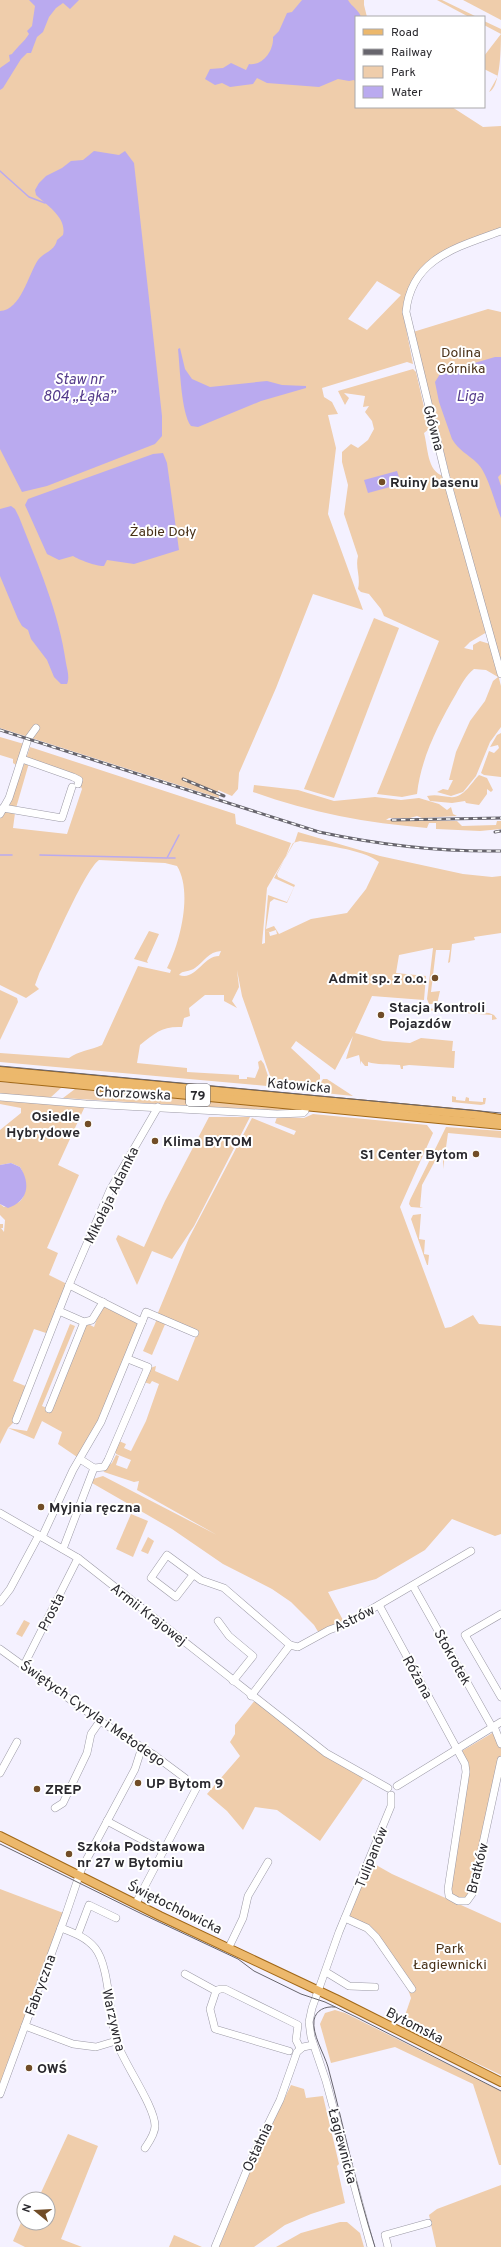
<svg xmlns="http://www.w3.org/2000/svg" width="501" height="2247" font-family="Overpass,sans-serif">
<rect width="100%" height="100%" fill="#f4f1ff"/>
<g fill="#efcdab" fill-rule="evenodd">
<path d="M0,0H364V5L367,17H356V107H452L483,127L501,126V233L447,254L422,274L403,313L413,364L407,362L322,388L324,397L332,402L338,414L328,415L336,448L328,514L363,610L313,594L276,688L239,773L238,789L232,796L218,790L219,798L0,728ZM377,281L401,295L367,330L348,319Z"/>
<polygon points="437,0 442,0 477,17 469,17"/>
<polygon points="463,0 501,0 501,20"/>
<path d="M484,21L501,29C501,45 501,87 489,92L498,76L484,69V56L501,34L484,25Z"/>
<polygon points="488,309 501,312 501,676 413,332"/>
<path d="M413,369L416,372L429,429L424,433C428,447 427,471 443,476L487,632L470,642L464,648L473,650V645L480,641L490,644L501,686V727L490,742L476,776L463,792L451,796L437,792L443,789L448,790L453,780H449L456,752L470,721L485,701L493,681L498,677L486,670L474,669C466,675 461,685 456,694C438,725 421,758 417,794L402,797L377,794L439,641L384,616L381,609L369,594L361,592L358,589C361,577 355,568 358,556L344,514L348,485L342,462V452L351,444L358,448L368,440L374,429L372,421L365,412L369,406L363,407L365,396L344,393L349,398L345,405L338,391Z"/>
<polygon points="374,618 399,628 334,798 304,789"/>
<polygon points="501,733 501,777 484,775 481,773 489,751 494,753 499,748 498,745 490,747 497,735"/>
<polygon points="0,737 24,744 16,765 13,763 13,759 0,755"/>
<path d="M30,747L235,814L236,824L291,843L286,856L267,888L262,944L265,943V931L269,932L270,936L277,934L276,930L270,932L265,931L268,895L287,902L294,887L274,878L295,841L298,832L380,856L463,874L492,877L501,876V933L474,937L475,940L452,944L450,962L448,963L450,950H436L431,992L440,991L437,1004H429L427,999L433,948L399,955L396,973L426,976L424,1000L372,996L355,1033L383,1041L410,1043L421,1038L453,1041L452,1051H455L454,1068L409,1065L403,1066V1069H401L400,1065C388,1064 377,1065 368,1062V1066H365L361,1061V1065L359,1055L346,1059L353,1036L335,1070L296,1041L291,1048L320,1075V1082L314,1090L274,1087L242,996L237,970L239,987L232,1001L237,1008L224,1001V995H205L189,1008L190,1016L184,1018L182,1027C162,1026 155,1033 140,1045L137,1063L187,1068V1072L239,1075V1079H247V1077L255,1078L259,1068L258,1062L261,1060L264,1064L270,1082L267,1086L0,1062V1053L69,1058C78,1051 91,1050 102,1045L138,966L170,973L171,970L167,968C180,943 193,892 177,866L165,863L99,860C84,871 50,953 39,974L35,985L39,989L26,998L0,985V819L4,811L15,813L13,828L67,834L82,789L80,785V781L26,759ZM300,841C321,845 363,849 379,862L366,889L347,913L311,919L279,934L274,926L266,929L270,902L274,899L287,903L295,885L278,877L277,874L293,843ZM221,951L219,956C203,956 196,981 179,975C182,970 190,972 195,968C205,961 208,952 221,951Z"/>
<polygon points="25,762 29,763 16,808 9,806 9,803"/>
<path d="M479,775L487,778L493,790L491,792L487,789V794L479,805L466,803L465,801L452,803L430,801L427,796C436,794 441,796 450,797C463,799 471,783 479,775Z"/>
<path d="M254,785L298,790L334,801L375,797L401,800L419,798L439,804L447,810L451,807L453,814L457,816L422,818L417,816L410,818H389L386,820L457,821L462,826L496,825L497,821H501V829L480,831L436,829V823H429L427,828C367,823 310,813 253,792Z"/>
<polygon points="149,931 159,934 147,961 148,963 134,959"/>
<polygon points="0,990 17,998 18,1002 0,1040"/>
<polygon points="424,1008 489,1013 494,1015 497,1019 492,1020 492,1015 423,1010"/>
<polygon points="323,1079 327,1079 353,1096 315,1092"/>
<polygon points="0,1082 62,1087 50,1098 0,1094"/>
<polygon points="75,1089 297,1107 291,1111 274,1111 63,1098"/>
<polygon points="452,1096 456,1097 456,1100 465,1101 466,1097 469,1098 469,1101 483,1102 483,1098 486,1098 485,1104 481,1105 452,1102"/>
<path d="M0,1097L86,1104L58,1165L79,1175L47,1248L58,1253L49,1275L69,1285L49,1334L34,1329L13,1381L28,1387L16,1420L8,1428L27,1431L70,1324L75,1326L42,1406L49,1409L84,1322L94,1327L103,1302L142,1322L128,1359L80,1459L58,1444L62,1432L42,1421L34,1439L8,1428L0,1444V1224H3V1228H1L4,1232L5,1220L0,1215V1204L4,1207C8,1205 15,1204 19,1202C29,1195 25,1175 20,1167L11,1163L0,1165V1130L21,1113V1108L0,1104Z"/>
<polygon points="313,1114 427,1125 433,1133 400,1207 445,1328 451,1327 473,1315 479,1324 501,1326 501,1534 495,1536 452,1519 425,1550 376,1579 328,1592 344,1622 320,1635 314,1625 291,1602 272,1589 223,1564 172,1529 92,1483 93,1479 103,1476 217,1535 137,1490 139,1481 134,1482 104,1472 103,1470 112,1463 116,1455 119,1456 116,1465 127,1469 131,1460 116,1454 115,1450 119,1441 126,1444 124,1448 131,1451 146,1421 159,1384 152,1381 150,1384 144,1382 150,1368 156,1366 155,1371 178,1381 198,1331 157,1315 189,1238 252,1118 294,1135 296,1131 275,1123 277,1117 304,1118"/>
<polygon points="209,1117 250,1117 194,1226 172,1259 152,1251 137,1285 116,1239 118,1235 144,1247 165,1201"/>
<polygon points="446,1127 501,1131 501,1138 448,1133 443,1169 443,1156 439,1156 438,1162 435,1161 422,1185 420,1207 423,1208 411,1207 409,1204 410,1200"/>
<polygon points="421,1214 419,1239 425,1240 424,1254 429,1255 428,1265 427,1265 411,1219 413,1215"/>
<polygon points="157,1319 166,1322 152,1355 143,1351"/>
<polygon points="131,1514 148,1521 133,1557 116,1549"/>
<polygon points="148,1537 154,1541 148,1554 141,1551"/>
<polygon points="24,1620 30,1623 22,1637 16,1634"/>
<polygon points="256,1699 296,1730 365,1776 320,1841 277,1810 255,1807 243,1830 227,1811 207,1794 240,1756 230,1742 235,1734 235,1725"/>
<polygon points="494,1732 501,1744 501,1760 471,1897 458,1901 448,1889 465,1758 462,1751"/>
<polygon points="369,1861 392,1874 501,1923 501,2075 401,2027 411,1998 403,1974 368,1930 345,1918"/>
<polygon points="0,1889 66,1914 0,2094"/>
<polygon points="335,2010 345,2013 501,2091 501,2165 499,2165 473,2084 395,2047 331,2063 320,2024 325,2013"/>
<polygon points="291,2085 304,2089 306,2098 323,2096 339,2164 337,2166 345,2203 311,2214 285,2225 254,2247 219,2247 254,2161"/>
<polygon points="68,2134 98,2146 61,2239 82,2247 25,2247 13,2241 24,2216 24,2223 48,2223 48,2199 38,2199"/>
<polygon points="501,2185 501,2247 436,2247 429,2215 437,2209"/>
<polygon points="340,2222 347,2222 360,2233 364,2247 276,2247 301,2233"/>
<polygon points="174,2235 202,2247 169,2247"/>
</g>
<g fill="#baaaef">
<path d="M29,0H79L70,9L63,3L56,8L49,17L43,32L37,37L31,53H27L21,59L3,88L0,90V68L10,61L9,55L12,54C18,46 24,42 29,34L27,31L32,26L35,6Z"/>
<path d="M302,0H348C352,7 359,10 361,17H356V82L354,80L349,81L338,79L319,87L267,83L257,78L253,84L230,87L222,83L215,85L205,79L210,69L223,68L231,63L246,70L249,64C263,66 274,50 273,37L279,31L287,13L292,12Z"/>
<path d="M94,151L119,155L125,151L134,163L162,416V436L155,444L47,486L22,492L0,449V311C21,310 28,275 38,260C44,252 55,251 57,240L63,235C67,218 48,206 36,195L35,190L39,183L46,176L62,168L71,161L83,160Z"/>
<path d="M180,348L185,369L192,379L210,387L267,381L282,385L306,386V388L261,401L198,427L191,426C181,413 180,367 178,349Z"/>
<path d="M495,357H501V474L498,477L501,486V518C495,504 488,473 477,463C469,455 458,450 452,439L439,402L435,382L440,374L447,371Z"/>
<path d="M163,453L167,463L179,550L134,564L107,560L104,566C99,567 79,560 73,556L59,560L47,554L25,505L28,499L153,454Z"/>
<polygon points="397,471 401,484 368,493 364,480"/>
<path d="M11,506L15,509L19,517C38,565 59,612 66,663C67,669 70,677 67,684H61L54,677L47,660L31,639L28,630L22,626L18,619L0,576V509Z"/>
<path d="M11,1163L20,1167C31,1184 28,1201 8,1208L0,1204V1165Z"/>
</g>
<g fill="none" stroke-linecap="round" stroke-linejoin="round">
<g stroke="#baaaef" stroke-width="1.5">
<polyline points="0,171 29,197 45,203"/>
<polyline points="0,855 12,855"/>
<polyline points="40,855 167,858 179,835"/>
<polyline points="168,858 175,858"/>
</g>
<g stroke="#9c9aa6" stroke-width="8">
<g id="minor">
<path d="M501,231C458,247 411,258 406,312L446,477L501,674"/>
<polyline points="22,759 73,777 79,780 78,784"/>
<polyline points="3,808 62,818 72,787"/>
<polyline points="0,814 9,798 28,739 36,728"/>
<polyline points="0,1097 86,1104 277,1114 303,1113 305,1111 307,1102"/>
<polyline points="59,1311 84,1322 92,1320 103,1302"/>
<polyline points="142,1322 146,1312 195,1333"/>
<polyline points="49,1409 84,1322"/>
<polyline points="16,1420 69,1285"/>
<polyline points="80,1459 94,1468 104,1467 108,1460 148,1367 128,1359"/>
<polyline points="0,1513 78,1558 326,1753 388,1788"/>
<polyline points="42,1537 73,1470 101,1422 142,1322 69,1285 110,1190 158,1107"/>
<polyline points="63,1549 94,1468"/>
<polyline points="193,1575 176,1597 151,1578 167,1555 201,1580 224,1588 290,1645"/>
<polyline points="413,1586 491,1725 495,1729 501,1744"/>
<polyline points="0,1602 10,1589 39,1535"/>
<polyline points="379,1605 465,1764 466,1772 448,1889 449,1896 458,1901 467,1901 472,1894 501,1760"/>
<polyline points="501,1614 465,1635 501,1697"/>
<polyline points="218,1621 229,1636 253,1656 233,1681"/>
<polyline points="0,1649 100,1721 154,1755 185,1778"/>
<polyline points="24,1665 78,1558"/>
<polyline points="251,1696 290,1645 298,1647 329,1630 346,1624 471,1551"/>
<polyline points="0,1773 17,1742"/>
<polyline points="397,1786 501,1722"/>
<polyline points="55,1808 63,1803 87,1753 91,1734 100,1721"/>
<polyline points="107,1821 163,1851"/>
<polyline points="136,1903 197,1787"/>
<polyline points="345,1918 367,1928 376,1937 412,1989"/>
<path d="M61,1928C74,1933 86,1937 95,1948C110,1966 109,2019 117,2043C125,2065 155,2107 155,2126C155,2134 149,2142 145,2148"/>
<polyline points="78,1934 89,1905 116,1918"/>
<polyline points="229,1947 243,1918 248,1896 268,1862"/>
<polyline points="326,1972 349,1986 375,1987"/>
<polyline points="185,1974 216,1991 220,1989 225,1989 298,2025 296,2040 300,2048"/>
<polyline points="216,1991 210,2009 215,2029 289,2051"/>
<polyline points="25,2026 73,2044 96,2047 116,2041"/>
<polyline points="0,2094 66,1914 81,1870 135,1769 142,1747"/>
<polyline points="215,2247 253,2155 280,2100 297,2052 303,2047 313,2045"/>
<polyline points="371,2247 326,2081 311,2037 309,2022 312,2008 339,1932 391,1806 391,1795"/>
<polyline points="388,2247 385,2235 428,2223"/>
</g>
</g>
<g stroke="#a06717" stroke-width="10">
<g id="major">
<polyline points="0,1071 476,1115 501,1119"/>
<polyline points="0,1077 501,1125"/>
<polyline points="0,1836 160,1916 336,1999 501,2082"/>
</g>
</g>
<use href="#minor" stroke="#fff" stroke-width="7"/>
<use href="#major" stroke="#ecb86c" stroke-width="8"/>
<g stroke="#67656d" stroke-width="1">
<polyline points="0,1066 501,1113"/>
<polyline points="0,1844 142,1914 238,1959 254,1971 301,1994 325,2002 356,2017 501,2091"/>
<path d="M335,2007C325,2006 316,2010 314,2020C312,2035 324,2053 328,2067C344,2127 356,2188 375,2247"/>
</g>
<g stroke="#67656d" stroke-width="3">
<g id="rail">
<path d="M0,730L319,832C380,845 439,852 501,851"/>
<polyline points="183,779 224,796"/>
<polyline points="392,820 501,818"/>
<polyline points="495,832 501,831"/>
</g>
</g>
<use href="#rail" stroke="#fff" stroke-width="1.5" stroke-dasharray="4.5" stroke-linecap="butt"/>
</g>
<g fill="#714d27" stroke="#fff" stroke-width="1.5">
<circle cx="382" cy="482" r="4"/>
<circle cx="435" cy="978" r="4"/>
<circle cx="381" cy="1015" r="4"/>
<circle cx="88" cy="1124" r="4"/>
<circle cx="155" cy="1141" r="4"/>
<circle cx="476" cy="1154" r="4"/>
<circle cx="41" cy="1507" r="4"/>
<circle cx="138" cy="1783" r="4"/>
<circle cx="37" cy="1789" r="4"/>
<circle cx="69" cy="1854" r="4"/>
<circle cx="29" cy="2068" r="4"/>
</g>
<g text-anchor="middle" stroke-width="4" stroke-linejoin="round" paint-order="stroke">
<rect fill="#fff" stroke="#6a696d" stroke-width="1" x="186" y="1084" width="24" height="22" rx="3"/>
<g font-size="13" font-weight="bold" fill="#2a292e">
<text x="198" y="1100">79</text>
</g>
<g font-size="14" fill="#483017" stroke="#fff">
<text x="461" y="357">Dolina<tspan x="461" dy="16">Górnika</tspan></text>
<text x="163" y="536">Żabie Doły</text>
<text x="450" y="1953">Park<tspan x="450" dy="16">Łagiewnicki</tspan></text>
</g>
<g font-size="14" fill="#2a292e" stroke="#fff">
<text transform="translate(434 428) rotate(75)" y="5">Główna</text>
<text transform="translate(299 1085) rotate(5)" y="5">Katowicka</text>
<text transform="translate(133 1093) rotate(3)" y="5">Chorzowska</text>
<text transform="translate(111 1195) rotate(-64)" y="5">Mikołaja Adamka</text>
<text transform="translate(51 1612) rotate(-63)" y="5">Prosta</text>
<text transform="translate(149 1614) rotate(38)" y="5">Armii Krajowej</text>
<text transform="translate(354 1618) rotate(-26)" y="5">Astrów</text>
<text transform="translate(453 1657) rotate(61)" y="5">Stokrotek</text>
<text transform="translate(418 1677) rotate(61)" y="5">Różana</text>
<text transform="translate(93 1713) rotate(35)" y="5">Świętych Cyryla i Metodego</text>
<text transform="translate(371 1857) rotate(-68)" y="5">Tulipanów</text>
<text transform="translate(477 1868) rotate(-76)" y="5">Bratków</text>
<text transform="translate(175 1907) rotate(26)" y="5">Świętochłowicka</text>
<text transform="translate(40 1985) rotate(-70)" y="5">Fabryczna</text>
<text transform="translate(114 2020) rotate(77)" y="5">Warzywna</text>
<text transform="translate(415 2025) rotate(27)" y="5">Bytomska</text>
<text transform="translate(343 2146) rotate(75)" y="5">Łagiewnicka</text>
<text transform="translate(257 2147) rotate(-65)" y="5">Ostatnia</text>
</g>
<g font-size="14" font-weight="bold" fill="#2a292e" stroke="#fff" text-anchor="start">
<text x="390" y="487">Ruiny basenu</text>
<text x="427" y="983" text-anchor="end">Admit sp. z o.o.</text>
<text x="389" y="1012">Stacja Kontroli<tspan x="389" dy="16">Pojazdów</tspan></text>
<text x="80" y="1121" text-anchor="end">Osiedle<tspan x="80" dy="16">Hybrydowe</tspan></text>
<text x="163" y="1146">Klima BYTOM</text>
<text x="468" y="1159" text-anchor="end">S1 Center Bytom</text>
<text x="49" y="1512">Myjnia ręczna</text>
<text x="146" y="1788">UP Bytom 9</text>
<text x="45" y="1794">ZREP</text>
<text x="77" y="1851">Szkoła Podstawowa<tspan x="77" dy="16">nr 27 w Bytomiu</tspan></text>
<text x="37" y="2073">OWŚ</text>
</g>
<g font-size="15" font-style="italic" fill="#543b8b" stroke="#fff">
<text x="79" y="384">Staw nr<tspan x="79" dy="17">804 „Łąka”</tspan></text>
<text x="470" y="401">Liga</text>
</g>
</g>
<rect x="355" y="16" width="130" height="92" fill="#ffffff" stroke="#aaa9ab"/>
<rect x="363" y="29" width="20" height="6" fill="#ecb86c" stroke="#aaa9ab"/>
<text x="391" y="36" font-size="12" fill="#2a292e">Road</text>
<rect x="363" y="49" width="20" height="6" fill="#67656d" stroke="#aaa9ab"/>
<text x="391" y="56" font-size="12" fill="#2a292e">Railway</text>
<rect x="363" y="66" width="20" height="12" fill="#efcdab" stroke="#aaa9ab"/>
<text x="391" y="76" font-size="12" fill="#2a292e">Park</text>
<rect x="363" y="86" width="20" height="12" fill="#baaaef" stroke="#aaa9ab"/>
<text x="391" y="96" font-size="12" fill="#2a292e">Water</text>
<g transform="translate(36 2211) rotate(288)"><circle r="19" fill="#ffffff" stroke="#aaa9ab"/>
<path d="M0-3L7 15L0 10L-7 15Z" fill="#714d27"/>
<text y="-6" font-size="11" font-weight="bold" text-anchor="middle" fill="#2a292e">N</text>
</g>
</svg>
